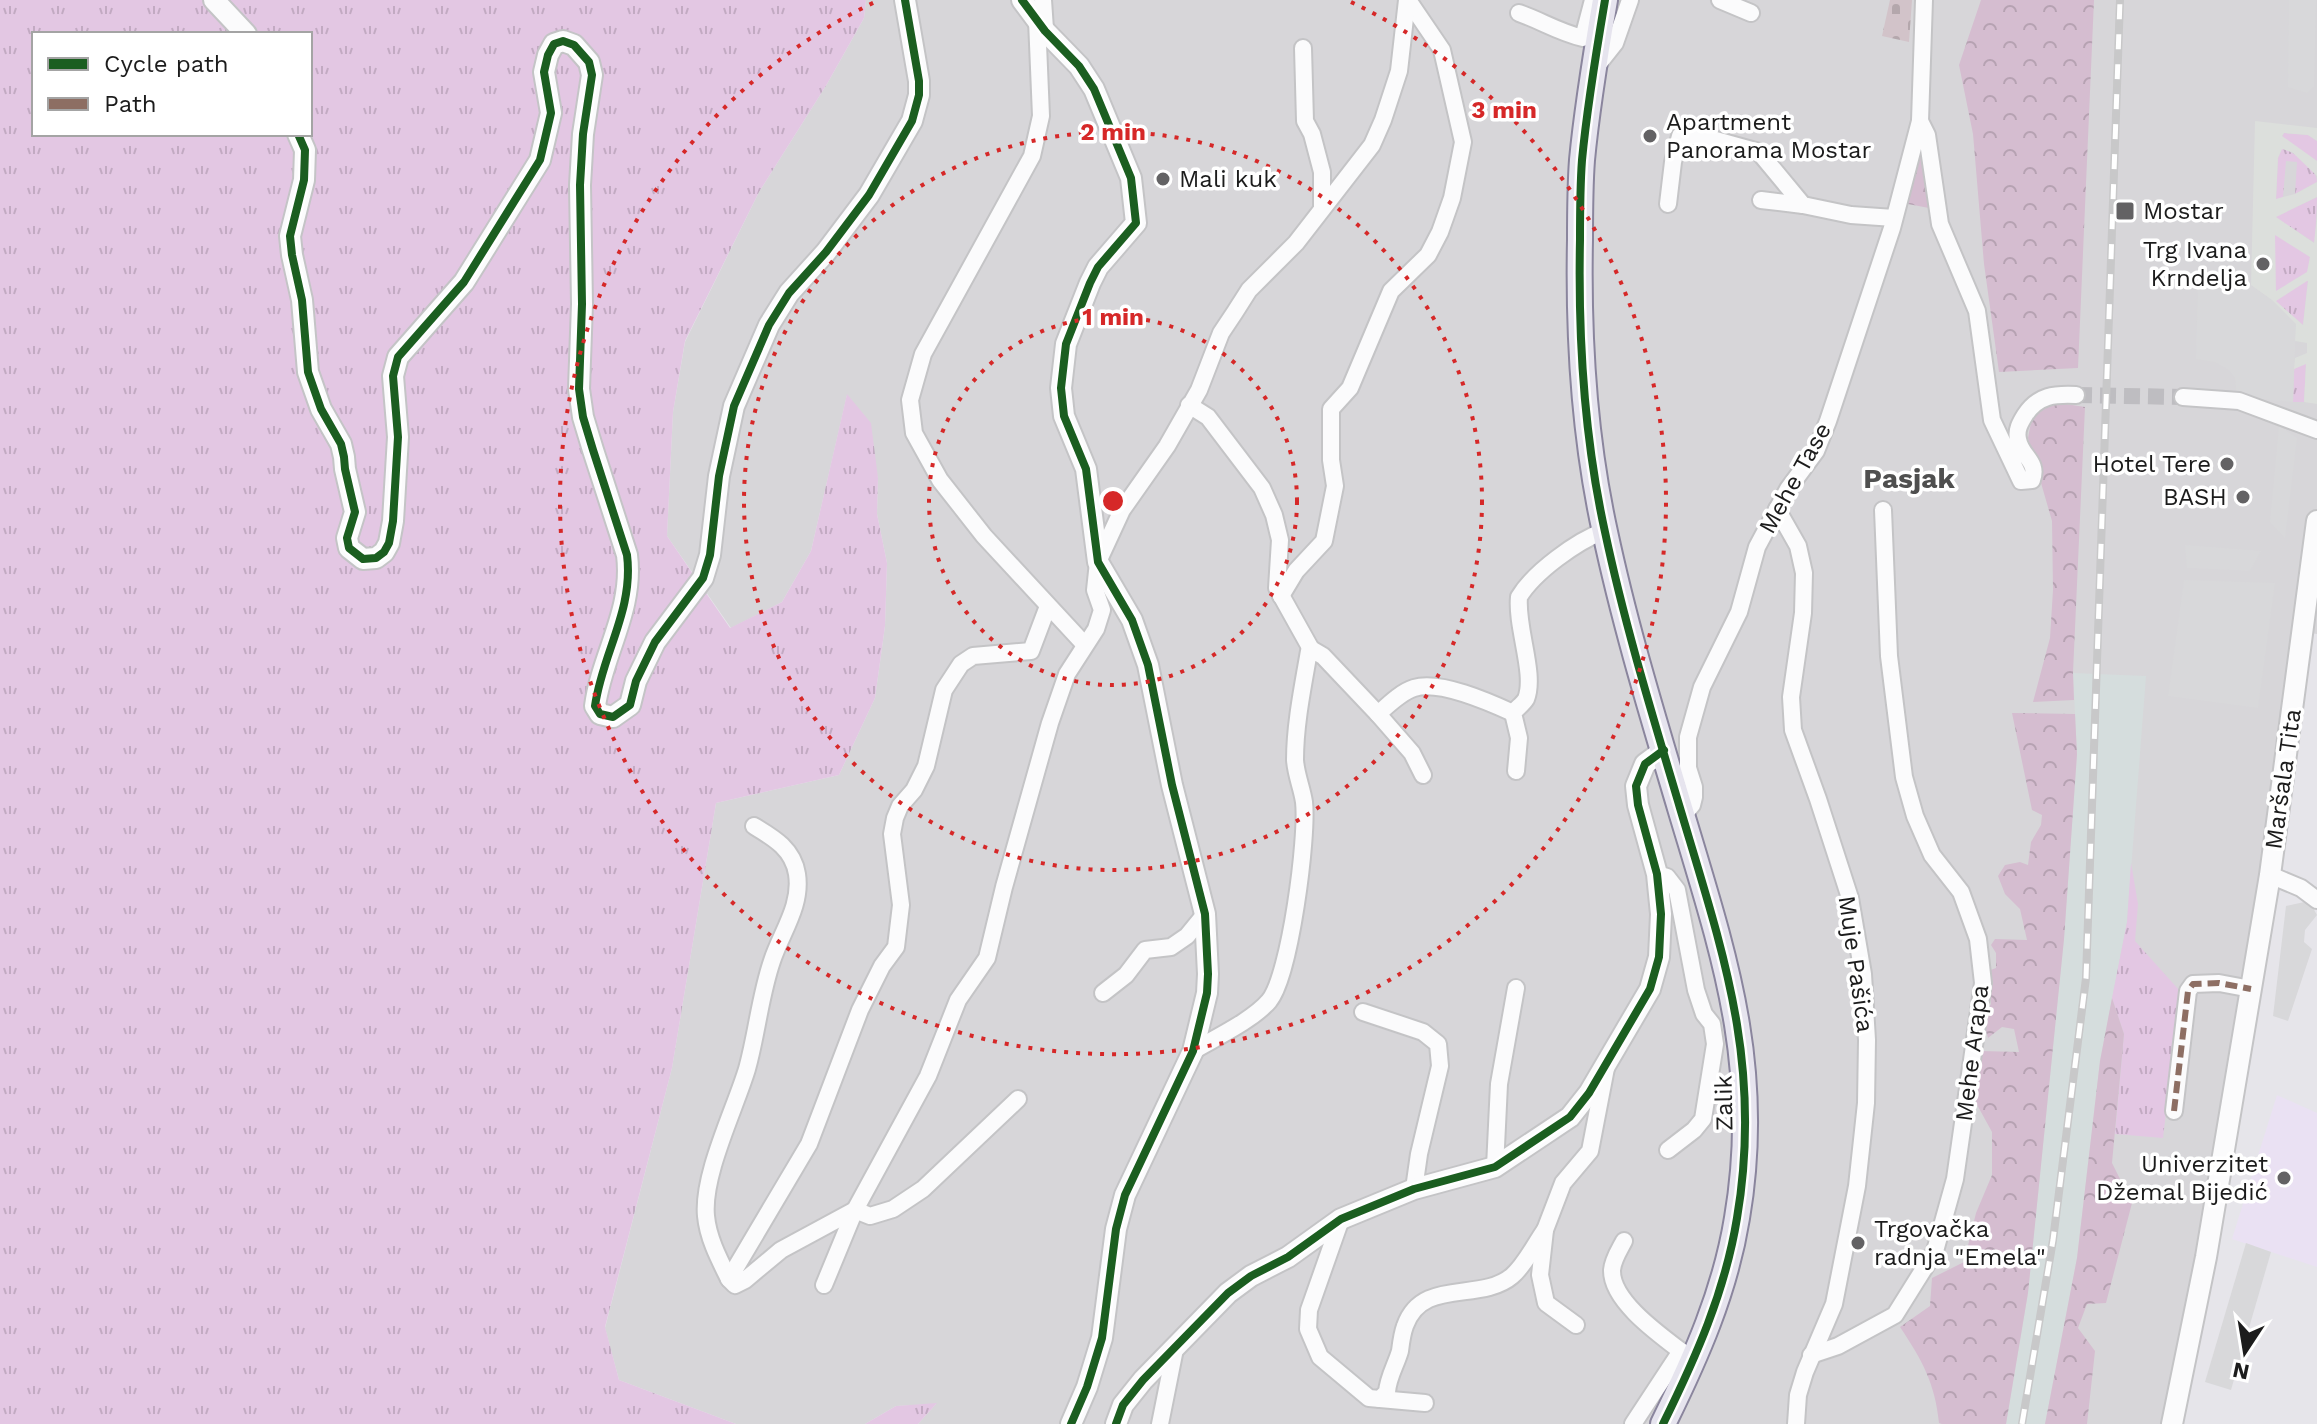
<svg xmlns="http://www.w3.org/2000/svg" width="2317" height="1424" font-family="'Work Sans',sans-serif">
<defs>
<pattern id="grass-tufts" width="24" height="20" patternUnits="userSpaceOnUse" patternTransform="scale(2)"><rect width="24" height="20" fill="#e3c7e3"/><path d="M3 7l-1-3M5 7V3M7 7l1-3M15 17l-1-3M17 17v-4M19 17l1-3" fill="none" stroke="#c2aac2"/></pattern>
<pattern id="forest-crowns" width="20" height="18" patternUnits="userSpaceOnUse" patternTransform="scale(2)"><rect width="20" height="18" fill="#d5bdd0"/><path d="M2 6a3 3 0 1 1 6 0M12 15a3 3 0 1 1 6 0" fill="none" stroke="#b6a2b2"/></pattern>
<pattern id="cemetery-stones" width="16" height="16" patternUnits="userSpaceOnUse" patternTransform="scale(2)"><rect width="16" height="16" fill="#d2c3c9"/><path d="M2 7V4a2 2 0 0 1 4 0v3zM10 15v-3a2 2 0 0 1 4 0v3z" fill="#b4a7ac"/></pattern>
</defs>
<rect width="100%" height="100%" fill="#e6e5ea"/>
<polygon fill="#d7d6d9" points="866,0 2317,0 2317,634 2303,632 2172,1424 918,1424 936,1404 896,1406 865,1424 736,1424 619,1380 605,1328 672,1068 716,803 839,775 875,698 885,626 887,563 877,514 878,478 847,395 811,551 782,602 731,628 667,536 673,412 685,342 759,192 827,84 864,18"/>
<polygon fill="#eae1f3" points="2277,1095 2317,1113 2317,1267 2232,1239"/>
<polygon fill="#d5dddd" points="2073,673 2146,676 2127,922 2100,1061 2077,1258 2045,1424 2006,1424 2028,1293 2064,939 2077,754"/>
<g fill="url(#grass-tufts)" fill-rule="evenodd">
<path d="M0,0H866L864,18L827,84L759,192L685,341L673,412L667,536L730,628L782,602L811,551L847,394L871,423L878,478L877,514L887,563L885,626L875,698L839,775L716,803L672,1068L605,1327L619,1380L736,1424H0ZM34,34H310V134H34Z"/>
<polygon points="2284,133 2308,135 2317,141 2317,161 2282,137"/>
<path d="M2282,148C2296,154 2316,166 2317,182L2295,194L2297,162L2286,161L2283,197L2276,200L2278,158Z"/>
<polygon points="2317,197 2315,243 2275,217"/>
<polygon points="2275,234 2310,257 2308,272 2275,292"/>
<polygon points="2308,280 2303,325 2275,301"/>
<polygon points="2306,363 2304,402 2293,402 2294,369"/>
<polygon points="2131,863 2138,904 2135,941 2180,991 2163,1138 2115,1134 2124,1034 2112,998 2127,922"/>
<polygon points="937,1403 918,1424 865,1424 896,1406"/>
</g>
<g fill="url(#forest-crowns)">
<polygon points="1981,0 2094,0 2078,368 1999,372 1984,264 1973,134 1959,65"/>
<path d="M1924,149L1929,205V208L1908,204C1908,183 1911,165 1924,149Z"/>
<polygon points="2053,402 2085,407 2073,673 2074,700 2033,702 2050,638 2053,590 2052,521 2028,438 2033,412"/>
<path d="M2012,713L2075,714L2077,754L2064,939L2028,1293L2006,1424H1942L1939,1423C1935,1383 1922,1360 1900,1327L1930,1306L1932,1278L1964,1262L1976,1213L1992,1175V1132L1970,1092L1981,1051L2019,1052L2014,1029L2002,1027L1988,1038L1982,1016L1991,1004L1988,971L1996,968V953L1991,945L1995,939L2027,940L2020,909L2005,894L1998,876L2005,865L2020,862L2028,865L2031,842L2041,825L2042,815L2032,810Z"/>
<polygon points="2112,998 2124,1034 2112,1163 2132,1203 2106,1303 2087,1304 2078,1328 2095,1351 2087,1424 2045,1424 2077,1258 2100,1061"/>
</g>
<polygon fill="url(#cemetery-stones)" points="1890,0 1912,0 1909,42 1882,36"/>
<g fill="#d8d8da">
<polygon points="2289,0 2316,0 2314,87 2307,93 2288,87"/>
<polygon points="2198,282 2251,285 2272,300 2296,324 2293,402 2237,397 2235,378 2229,370 2215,362 2196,359"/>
<polygon points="2279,426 2297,438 2285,538 2270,522"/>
<polygon points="2185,545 2261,551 2250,571 2187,568"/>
<polygon points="2184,580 2275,583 2258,708 2168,696"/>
<polygon points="2309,901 2317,915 2305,930 2304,942 2312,949 2288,1021 2273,1016 2286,906"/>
<polygon points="2246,1243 2271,1252 2231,1390 2205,1382"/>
</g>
<path fill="#dcdfdc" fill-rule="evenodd" d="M2255,121L2317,128V141L2308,135L2284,133L2282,136L2317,161V176L2292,152L2282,149L2278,158L2276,199L2283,197L2285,161L2283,197L2295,194L2297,162L2295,194L2317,182V197L2276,217L2314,243L2317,216V404L2304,402L2306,364L2294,369L2295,358L2307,353V343L2295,341L2296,324L2272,300L2251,285ZM2275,235L2310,257L2307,272L2276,291ZM2307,281H2308L2303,325L2276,301Z"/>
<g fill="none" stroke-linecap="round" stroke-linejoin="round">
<polyline stroke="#bebdc1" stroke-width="16" stroke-dasharray="16 8" stroke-linecap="butt" points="2076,395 2183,397"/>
<g stroke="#c4c4c6" stroke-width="20">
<g id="minor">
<polyline points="1043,0 1045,29"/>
<polyline points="1720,0 1751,13"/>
<path d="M1519,13C1542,21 1558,32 1583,38L1593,0"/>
<polyline points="1037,20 1041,116 1032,156 923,354 910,400 914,433 940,480 984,536 1085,645"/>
<polyline points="1303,48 1305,121 1312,134 1322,172 1322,207"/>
<polyline points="1596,67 1615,43 1630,0"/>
<path d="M1920,121L1927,135L1940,224L1977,311L1992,420L2021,481L2032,480C2039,461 2021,457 2018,439C2016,430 2020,423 2025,415C2038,395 2055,394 2076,395"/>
<polyline points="1761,200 1803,205"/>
<polyline points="1668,204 1673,162 1680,136 1701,136 1759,152 1803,205 1851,215 1894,218"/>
<polyline points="2183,397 2239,401 2317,430"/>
<polyline points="1189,405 1208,417 1262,488 1274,515 1280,540 1277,588 1311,649"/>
<polyline points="1777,509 1798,546 1804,573 1803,613 1791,697 1793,730 1818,799 1850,898 1863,974 1867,1040 1866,1103 1857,1186 1834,1304 1805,1372 1798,1395 1796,1424"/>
<polyline points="1281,596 1296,571 1324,541 1335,486 1331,460 1331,409 1350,388 1391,291 1428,255 1440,232 1452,198 1463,142 1442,50 1408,0"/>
<polyline points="1378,714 1412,753 1423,775"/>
<path d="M1516,771L1519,738L1513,713C1517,708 1523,704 1526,699C1536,674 1516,628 1519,597C1534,572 1577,541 1604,531"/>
<polyline points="1683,816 1692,805 1694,797 1694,787 1688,768 1688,737 1702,687 1739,612 1757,547 1788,489 1816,451 1828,421 1892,228 1920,121 1924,0"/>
<polyline points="1657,874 1667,877 1677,890 1696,990 1704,1014 1712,1024 1715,1044 1703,1119 1694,1130 1668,1150"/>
<polyline points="2270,875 2301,888 2317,900"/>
<polyline points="1103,993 1126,975 1145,950 1171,947 1187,936 1205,914"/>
<polyline points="1363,1012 1423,1032 1438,1044 1440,1066 1419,1154 1414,1189"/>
<path d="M1193,1051C1215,1038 1253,1020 1269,1001C1290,976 1308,836 1304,802C1302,788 1296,775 1295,760C1295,724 1303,686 1309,651L1311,649L1323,656L1378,714C1388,705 1401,692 1414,688C1440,680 1489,702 1513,713"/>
<polyline points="1018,1099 923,1189 893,1209 870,1216 855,1210 781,1250 745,1280 735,1285 729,1279 809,1144 860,1010 882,966 896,947 901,905 892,834 895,818 900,806 914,790 926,766 944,690 961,664 973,656 1031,651 1048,606"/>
<polyline points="2174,1111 2188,991 2193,984 2219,983 2251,989"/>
<polyline points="1495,1167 1499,1084 1516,988"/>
<path d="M1341,1219L1309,1310L1308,1329L1320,1357L1369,1398L1380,1399L1387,1392C1388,1377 1396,1365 1400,1351C1401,1343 1402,1334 1405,1326C1422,1277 1480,1303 1512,1276C1525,1265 1535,1244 1545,1230"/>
<path d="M1624,1241C1620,1249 1613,1259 1612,1270C1611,1304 1669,1341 1694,1361"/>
<path d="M729,1279C719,1259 708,1238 706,1216C702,1175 735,1109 747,1069C757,1033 760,996 772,961C781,933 802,906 797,874C793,849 774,838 754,826"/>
<polyline points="824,1285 855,1210 928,1076 958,1000 987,958 1004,887 1050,723 1067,674 1096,629 1102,610 1095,590 1098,562 1122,510 1167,446 1199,390 1221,333 1235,312 1249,290 1296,243 1372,145 1383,120 1399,71 1407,0"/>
<polyline points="1576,1325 1546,1303 1540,1275 1545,1230 1563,1183 1590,1151 1606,1068"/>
<polyline points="1811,1355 1838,1346 1895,1315 1935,1251 1955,1179 1983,983 1978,939 1961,892 1932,855 1915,816 1904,777 1889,656 1883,510"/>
<polyline points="1380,1399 1425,1403"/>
<polyline points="1160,1424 1175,1349"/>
<polyline points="1633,1424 1681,1351"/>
</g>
</g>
<g stroke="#c4c4c6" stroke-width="24">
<g id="tertiary">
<polyline points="214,0 246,34"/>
<polyline points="1022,0 1045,31 1079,66 1094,89 1131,178 1136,223 1098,267 1090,283 1066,344 1061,388 1064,416 1086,469 1098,562 1132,620 1148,665 1172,785 1205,914 1208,974 1207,993 1193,1051 1125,1195 1116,1229 1102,1338 1087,1387 1071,1424"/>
<path d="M298,134L305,150L304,180L290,236L292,255L302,300L308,372L321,409L341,444L344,457L345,469L355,512L347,538L349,548L363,559L376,558L384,552L389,543L393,521L398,437L393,376L398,357L464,282L540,160L551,113L544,72L548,55L554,44L563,41L574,45L589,62L592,75L583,134L580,185L582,304L579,389L583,417L593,450L627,555C634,610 602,654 595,706L600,714L613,717L630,705L636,681L655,642L703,578L710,555L719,476L734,406L769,325L789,293L826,252L869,195L912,121L919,95V81L905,0"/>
<polyline points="1116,1424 1123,1405 1143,1380 1228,1293 1251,1276 1288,1257 1341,1219 1414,1189 1495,1167 1570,1117 1589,1093 1650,989 1659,957 1661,914 1657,874 1638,805 1636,786 1645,764 1664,750"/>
<polyline points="2172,1424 2206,1257 2270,875 2317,521"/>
</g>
</g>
<g stroke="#8a859d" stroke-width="28">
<path id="primary" d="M1605,0C1596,53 1587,107 1582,160C1580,187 1580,213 1580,240C1578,338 1584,437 1605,532C1625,626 1653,717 1680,808C1723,952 1763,1065 1737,1218C1725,1292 1696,1357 1663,1424"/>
</g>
<use href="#minor" stroke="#fbfbfc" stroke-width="16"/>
<use href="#tertiary" stroke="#fbfbfc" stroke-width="20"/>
<use href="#primary" stroke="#e6e4ee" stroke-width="24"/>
<g stroke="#c8c8c9" stroke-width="8">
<polyline id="rail" points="2022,1424 2053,1240 2086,978 2120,0"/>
</g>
<use href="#rail" stroke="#fff" stroke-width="5" stroke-dasharray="15" stroke-linecap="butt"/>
<polyline stroke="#8d6e63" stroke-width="6" stroke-dasharray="12 6" stroke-linecap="butt" points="2174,1111 2188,991 2193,984 2219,983 2251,989"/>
<g stroke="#fff" stroke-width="13">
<g id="cycleway">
<polyline points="1022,0 1045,31 1079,66 1094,89 1131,178 1136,223 1098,267 1090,283 1066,344 1061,388 1064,416 1086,469 1098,562 1132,620 1148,665 1172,785 1205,914 1208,974 1207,993 1193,1051 1125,1195 1116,1229 1102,1338 1087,1387 1071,1424"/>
<path d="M1605,0C1596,53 1587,107 1582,160C1580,187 1580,213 1580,240C1578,338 1584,437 1605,532C1625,626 1653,717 1680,808C1723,952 1763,1065 1737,1218C1725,1292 1696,1357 1663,1424"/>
<path d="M298,134L305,150L304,180L290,236L292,255L302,300L308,372L321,409L341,444L344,457L345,469L355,512L347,538L349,548L363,559L376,558L384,552L389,543L393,521L398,437L393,376L398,357L464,282L540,160L551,113L544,72L548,55L554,44L563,41L574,45L589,62L592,75L583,134L580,185L582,304L579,389L583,417L593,450L627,555C634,610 602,654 595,706L600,714L613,717L630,705L636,681L655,642L703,578L710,555L719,476L734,406L769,325L789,293L826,252L869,195L912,121L919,95V81L905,0"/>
<polyline points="1116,1424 1123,1405 1143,1380 1228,1293 1251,1276 1288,1257 1341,1219 1414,1189 1495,1167 1570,1117 1589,1093 1650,989 1659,957 1661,914 1657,874 1638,805 1636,786 1645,764 1664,750"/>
</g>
</g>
<use href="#cycleway" stroke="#1b5e20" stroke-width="8"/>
</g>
<g fill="none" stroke="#d62828" stroke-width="4" stroke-dasharray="4 8">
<circle cx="1113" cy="501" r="184"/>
<circle cx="1113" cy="501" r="369"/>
<path d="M1351 2A553 553 0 1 1 875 2"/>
</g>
<g fill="#636264" stroke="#fff" stroke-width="3">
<circle cx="1650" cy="136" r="8"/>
<circle cx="1163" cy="179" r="8"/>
<rect x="2115" y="201" width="20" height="20" rx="4"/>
<circle cx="2263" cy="264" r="8"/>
<circle cx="2227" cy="464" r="8"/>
<circle cx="2243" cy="497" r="8"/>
<circle cx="2284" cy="1178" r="8"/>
<circle cx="1858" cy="1243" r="8"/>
</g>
<g text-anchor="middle" stroke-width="7" stroke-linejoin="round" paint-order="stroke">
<g font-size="24" fill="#1c1c1c" stroke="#fff" text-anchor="start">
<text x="1666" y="130">Apartment<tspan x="1666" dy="28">Panorama Mostar</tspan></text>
<text x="1179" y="187">Mali kuk</text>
<text x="2143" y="219">Mostar</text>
<text x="2247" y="258" text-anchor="end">Trg Ivana<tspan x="2247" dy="28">Krndelja</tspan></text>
<text x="2211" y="472" text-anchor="end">Hotel Tere</text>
<text x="2227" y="505" text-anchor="end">BASH</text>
<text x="2268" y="1172" text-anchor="end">Univerzitet<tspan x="2268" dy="28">Džemal Bijedić</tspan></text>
<text x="1874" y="1237">Trgovačka<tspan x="1874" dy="28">radnja "Emela"</tspan></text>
</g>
<g font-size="24" fill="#1c1c1c" stroke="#fff">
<text transform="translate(1795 478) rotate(-61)" y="8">Mehe Tase</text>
<text transform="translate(2283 779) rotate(-82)" y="8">Maršala Tita</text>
<text transform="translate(1856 964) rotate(82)" y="8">Muje Pašića</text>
<text transform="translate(1972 1053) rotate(-83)" y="8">Mehe Arapa</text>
<text transform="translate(1724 1103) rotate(-91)" y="8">Zalik</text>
</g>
<g font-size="28" font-weight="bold" fill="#4f4f4f" stroke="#fff">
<text x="1909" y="488">Pasjak</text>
</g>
</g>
<circle cx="1113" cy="501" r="12" fill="#d62828" stroke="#fff" stroke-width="4"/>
<g font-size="24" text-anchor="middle" font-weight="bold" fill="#d62828" stroke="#fff" stroke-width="7" stroke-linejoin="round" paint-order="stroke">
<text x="1504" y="118">3 min</text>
<text x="1113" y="140">2 min</text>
<text x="1113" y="325">1 min</text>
</g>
<rect x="32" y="32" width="280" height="104" fill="#ffffff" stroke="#a4a4a4" stroke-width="2"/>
<rect x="48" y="58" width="40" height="12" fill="#1b5e20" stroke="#a4a4a4" stroke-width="2"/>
<text x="104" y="72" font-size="24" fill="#1c1c1c">Cycle path</text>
<rect x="48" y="98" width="40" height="12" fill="#8d6e63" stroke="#a4a4a4" stroke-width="2"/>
<text x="104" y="112" font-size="24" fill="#1c1c1c">Path</text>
<g transform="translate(2245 1352) rotate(192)" stroke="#ffffff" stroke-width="6" paint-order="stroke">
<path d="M0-6L14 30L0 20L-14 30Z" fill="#1c1c1c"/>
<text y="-12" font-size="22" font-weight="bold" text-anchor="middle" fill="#1c1c1c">N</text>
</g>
</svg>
